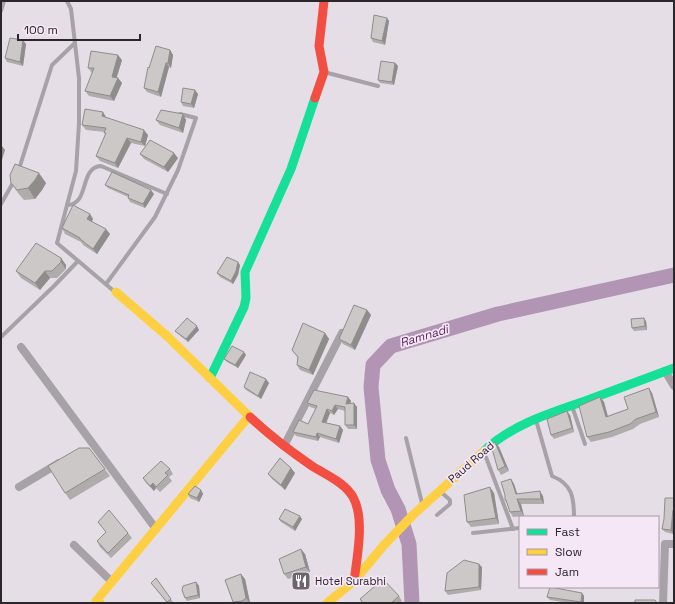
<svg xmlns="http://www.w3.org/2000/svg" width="675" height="604" font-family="'Space Grotesk',sans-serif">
<rect width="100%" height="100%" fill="#e6dee6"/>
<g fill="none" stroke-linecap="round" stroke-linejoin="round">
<polyline stroke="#b294b5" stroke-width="15" points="412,603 409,544 398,509 388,490 378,460 371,387 373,365 391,346 498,314 674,275"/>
<g stroke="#a7a1a8" stroke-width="4">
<polyline points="67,1 71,9 79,78 79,123 76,171 57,243 115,292"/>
<polyline points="1,11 4,1"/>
<polyline points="324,72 378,86"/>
<polyline points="19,169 52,65 75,43"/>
<polyline points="1,204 14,181"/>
<path d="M67,205C90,205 79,167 101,166L167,194"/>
<polyline points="106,284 155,217 178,170 196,118 180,114"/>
<polyline points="1,337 54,286 78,261"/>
<polyline points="572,406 585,444"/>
<path d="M536,420L552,476C572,484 574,497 574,517"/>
<polyline points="406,438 422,503"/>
<polyline points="484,452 513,529"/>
<polyline points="437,515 450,504 450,500 441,492"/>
<polyline points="473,533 520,528"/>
</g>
<g stroke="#a7a1a8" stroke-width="8">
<polyline points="21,347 156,529"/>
<polyline points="665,371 674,386"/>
<polyline points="284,446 342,333"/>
<polyline points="19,487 59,463"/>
<polyline points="74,545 112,582"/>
<polyline points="663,603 665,544 674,544"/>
</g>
<g stroke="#16e098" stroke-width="9">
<polyline points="210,378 244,307 246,298 245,272 291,169 315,98"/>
<path d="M484,451C511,425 550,413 585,401C614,390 644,379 674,368"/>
</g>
<g stroke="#ffcf43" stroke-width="9">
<polyline points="116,292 167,336 250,417"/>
<polyline points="100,603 96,601 249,416"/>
<polyline points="327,603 354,581 384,545 413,515 484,451"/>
</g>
<g stroke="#f24e42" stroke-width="9">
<polyline points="315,98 324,72 319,46 324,1"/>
<path d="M250,417C269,435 290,451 312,466C326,475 344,482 353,497C365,518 357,558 354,581"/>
</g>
</g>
<g fill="#afacac">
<polygon points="387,18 389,21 385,45 373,42 371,38"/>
<polygon points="26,44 23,66 7,62 5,58"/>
<polygon points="170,50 173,55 171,68 169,67 161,97 147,92 144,88"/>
<polygon points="122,60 117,77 118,78 122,83 114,101 89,96 85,91 93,73 92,73 88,68"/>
<polygon points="395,63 398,66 394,85 380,83 378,80"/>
<polygon points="195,90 198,94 194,108 183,106 181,102"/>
<polygon points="183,114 186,120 183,133 160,125 156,120"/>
<polygon points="106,117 106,118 148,135 145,146 131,143 118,168 100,161 96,156 105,135 105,132 86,130 82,125"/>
<polygon points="140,154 178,158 168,172 144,159"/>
<polygon points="11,183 46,183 42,190 35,199 24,200 18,193"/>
<polygon points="105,185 154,194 145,208 130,202 128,198 128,197 108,188"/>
<polygon points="90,214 93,219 92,222 110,234 97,254 83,245 81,242 65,234 62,228"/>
<polygon points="61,258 66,265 66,269 57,278 50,278 40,290 21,278 16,271"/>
<polygon points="240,265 238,275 233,284 220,277 217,273"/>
<polygon points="367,310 371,315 355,350 343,344 339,339"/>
<polygon points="646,321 647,330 634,331 632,328"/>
<polygon points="199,330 188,342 178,334 175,331"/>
<polygon points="325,333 329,339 313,375 300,370 297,365 298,358 292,350"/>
<polygon points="246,355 238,368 227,362 224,359"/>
<polygon points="269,383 261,399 246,390 244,387"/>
<polygon points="652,393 659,417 640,424 633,429 612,437 591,442 587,437 600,397 604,402 608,416 628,409"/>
<polygon points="348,397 351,401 350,404 357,407 357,429 348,429 345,425 345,411 338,409 334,415 330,413 326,423 340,426 343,430 339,443 320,437 318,441 296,436 293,432 308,424 316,409 310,407 307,403"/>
<polygon points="570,415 574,432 554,439 551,435"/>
<polygon points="499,447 509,471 501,475 498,470"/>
<polygon points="89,448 110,476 70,500 65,493"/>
<polygon points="170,469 173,474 169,477 172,481 160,492 156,488 154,491 146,483 143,478"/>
<polygon points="295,473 285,490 272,479 268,474"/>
<polygon points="511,479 514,484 517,494 543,496 544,504 521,504 524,516 513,517 510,512 508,504 505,500"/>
<polygon points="201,490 203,494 199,502 190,498 188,494"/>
<polygon points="494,493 499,524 471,527 467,522"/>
<polygon points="674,498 674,527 673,534 665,532 662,529"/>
<polygon points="279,519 302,519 295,531 281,522"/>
<polygon points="98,522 128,533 132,538 111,558 100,547 97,541 106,532"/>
<polygon points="305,554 310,572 288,579 284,574"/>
<polygon points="482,567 481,590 448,595 445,591"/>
<polygon points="156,578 173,602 173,603 167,603 151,583"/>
<polygon points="245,579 250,603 234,603 233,602"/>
<polygon points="196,582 199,586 200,598 187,601 185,598"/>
<polygon points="582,593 584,596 584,603 568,603 550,600 547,597"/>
<polygon points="399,596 402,601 400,603 362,603 360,599"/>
</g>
<g fill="#8f8c8c">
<polygon points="387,18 389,21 385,45 382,41"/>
<polygon points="23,40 26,44 23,66 20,62"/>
<polygon points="170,50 173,55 171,68 168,63"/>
<polygon points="118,55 122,60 115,82 112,77"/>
<polygon points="166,63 169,67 161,97 158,92"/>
<polygon points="395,63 398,66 394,85 392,82"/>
<polygon points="118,78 122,83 114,101 110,96"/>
<polygon points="195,90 198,94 194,108 191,104"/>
<polygon points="103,112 106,117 105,121 102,116"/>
<polygon points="183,114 186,120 183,133 179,128"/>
<polygon points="144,130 148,135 145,146 141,142"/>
<polygon points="127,138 131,143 118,168 115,163"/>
<polygon points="2,146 5,150 1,163 1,151"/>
<polygon points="174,153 178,158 168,172 164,167"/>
<polygon points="39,173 46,183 42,190 35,199 28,188"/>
<polygon points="151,190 154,194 145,208 143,204"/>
<polygon points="90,214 93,219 90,224 87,219"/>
<polygon points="106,229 110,234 97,254 93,249"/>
<polygon points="61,258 66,265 66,269 61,262"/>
<polygon points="238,262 240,265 238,275 233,284 231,281"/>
<polygon points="45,271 50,278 40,290 35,283"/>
<polygon points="367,310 371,315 355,350 351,345"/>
<polygon points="644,318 646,321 647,330 645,326"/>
<polygon points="197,326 199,330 188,342 186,339"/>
<polygon points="325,333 329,339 313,375 309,370"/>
<polygon points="244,352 246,355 238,368 235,365"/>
<polygon points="266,379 269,383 261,399 258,396"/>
<polygon points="649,388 652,393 659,417 656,412"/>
<polygon points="348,397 351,401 349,408 346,404"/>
<polygon points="600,397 604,402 609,422 606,417"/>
<polygon points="354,403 357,407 357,429 354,425"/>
<polygon points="335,405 338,409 334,415 332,411"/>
<polygon points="327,409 330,413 325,426 322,422"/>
<polygon points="567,411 570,415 574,432 572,428"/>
<polygon points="340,426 343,430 339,443 336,439"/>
<polygon points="317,433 320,437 318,441 316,437"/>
<polygon points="495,442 499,447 509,471 505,466"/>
<polygon points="291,468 295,473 285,490 281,485"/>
<polygon points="511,479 514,484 519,499 516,494"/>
<polygon points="153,483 156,488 154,491 150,486"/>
<polygon points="490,487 494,493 499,524 496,518"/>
<polygon points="201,490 203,494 199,502 197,498"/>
<polygon points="540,491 543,496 544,504 541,499"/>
<polygon points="517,499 521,504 524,516 521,511"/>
<polygon points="673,510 674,510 674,527 673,534 671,530"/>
<polygon points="300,516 302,519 295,531 293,527"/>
<polygon points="301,549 305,554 310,572 306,567"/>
<polygon points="479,564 482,567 481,590 479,587"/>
<polygon points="241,574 245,579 250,603 246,598"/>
<polygon points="196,582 199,586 200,598 198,595"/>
<polygon points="582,593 584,596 584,603 582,603 581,602"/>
</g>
<g fill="#ccc8c8" stroke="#8f8c8c">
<polygon points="374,15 387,18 382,41 371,38"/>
<polygon points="10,38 23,40 20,62 5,58"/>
<polygon points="156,46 170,50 168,63 166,63 158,92 144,88 148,67 149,68"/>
<polygon points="91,51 118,55 112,77 118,78 110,96 85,91 94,68 88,68"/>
<polygon points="381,61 395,63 392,82 378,80"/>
<polygon points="183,88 195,90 191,104 181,102"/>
<polygon points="85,109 103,112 102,116 144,130 141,142 127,138 115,163 96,156 106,133 104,133 106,128 82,125"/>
<polygon points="161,110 183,114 179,128 156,120"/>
<polygon points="150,140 174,153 164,167 140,154"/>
<polygon points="15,164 39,173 35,180 28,188 17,190 11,183 10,175"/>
<polygon points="112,172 151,190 143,204 128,198 129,195 105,185"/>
<polygon points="73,205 90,214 87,219 106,229 93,249 80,239 80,238 62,228"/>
<polygon points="36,243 61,258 61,262 52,271 45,271 35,283 16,271"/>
<polygon points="227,257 238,262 236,271 231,281 217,273"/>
<polygon points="354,305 367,310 351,345 339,339"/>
<polygon points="187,318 197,326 186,339 175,331"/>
<polygon points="644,318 645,326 632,328 631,319"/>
<polygon points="303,323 325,333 309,370 297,365 298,357 292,350"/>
<polygon points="232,346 244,352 235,365 224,359"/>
<polygon points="250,372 266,379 258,396 244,387"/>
<polygon points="649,388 656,412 636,419 630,424 609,432 587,437 579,406 600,397 606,417 628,409 624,397"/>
<polygon points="314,390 348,397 346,404 354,403 354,425 345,425 345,407 335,405 332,411 327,409 322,422 340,426 336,439 317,433 316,437 293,432 299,420 308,424 317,406 307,403"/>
<polygon points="567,411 572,428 551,435 547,419"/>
<polygon points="495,442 505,466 498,470 491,445"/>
<polygon points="79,448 89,448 105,469 65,493 48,466"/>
<polygon points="280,458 291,468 281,485 268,474"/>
<polygon points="161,461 170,469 165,473 168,475 156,487 153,483 150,486 143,478"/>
<polygon points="511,479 516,494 540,491 541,499 517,499 521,511 510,512 506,500 505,500 505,495 501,482"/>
<polygon points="195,486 201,490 197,498 188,494"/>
<polygon points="490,487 496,518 467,522 464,495"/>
<polygon points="665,498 674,498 674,510 673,510 671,530 662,529 664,519"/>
<polygon points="285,509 300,516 293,527 279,519"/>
<polygon points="109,510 128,533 108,553 97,541 106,532 98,522"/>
<polygon points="301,549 306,567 284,574 279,559"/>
<polygon points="464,560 479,564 479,587 445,591 447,573"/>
<polygon points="241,574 246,598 242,601 233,602 225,580"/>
<polygon points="156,578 171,599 167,602 151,583"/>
<polygon points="383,579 399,596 391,603 363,603 360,599"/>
<polygon points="196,582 198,595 185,598 182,590 183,586"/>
<polygon points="550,587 582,593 581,602 547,597"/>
<polygon points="635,600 655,600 657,603 635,603"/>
</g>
<defs>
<g id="restaurant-square" transform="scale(1)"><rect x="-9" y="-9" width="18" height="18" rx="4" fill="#6c666c" stroke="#f6e7f7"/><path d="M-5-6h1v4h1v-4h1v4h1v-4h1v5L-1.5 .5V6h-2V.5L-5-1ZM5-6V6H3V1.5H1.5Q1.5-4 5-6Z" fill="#fff"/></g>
</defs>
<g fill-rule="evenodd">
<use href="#restaurant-square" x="301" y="581"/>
</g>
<g text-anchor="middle" stroke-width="3.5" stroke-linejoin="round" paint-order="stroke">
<g font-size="11" fill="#2b262b" stroke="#f6e7f7">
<text transform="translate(471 462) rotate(-41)" y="4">Paud Road</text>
</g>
<g font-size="11" fill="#2b262b" stroke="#f6e7f7" text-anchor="start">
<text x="315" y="585">Hotel Surabhi</text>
</g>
<g font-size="12" font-style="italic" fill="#5a285f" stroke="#f6e7f7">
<text transform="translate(424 336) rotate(-17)" y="4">Ramnadi</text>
</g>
</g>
<rect width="675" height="604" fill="none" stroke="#2b262b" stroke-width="4"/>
<rect x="519" y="516" width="140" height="72" fill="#f6e7f7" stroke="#a59aa5"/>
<rect x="527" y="529" width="20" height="6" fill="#16e098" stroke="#a59aa5"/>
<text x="555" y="536" font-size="12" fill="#2b262b">Fast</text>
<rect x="527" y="549" width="20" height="6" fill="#ffcf43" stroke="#a59aa5"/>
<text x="555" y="556" font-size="12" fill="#2b262b">Slow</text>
<rect x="527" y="569" width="20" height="6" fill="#f24e42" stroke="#a59aa5"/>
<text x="555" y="576" font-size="12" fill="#2b262b">Jam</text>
<path d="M18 34v6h122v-6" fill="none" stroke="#2b262b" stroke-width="2"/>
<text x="24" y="34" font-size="12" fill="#2b262b" stroke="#f6e7f7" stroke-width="3" paint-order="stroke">100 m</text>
</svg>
